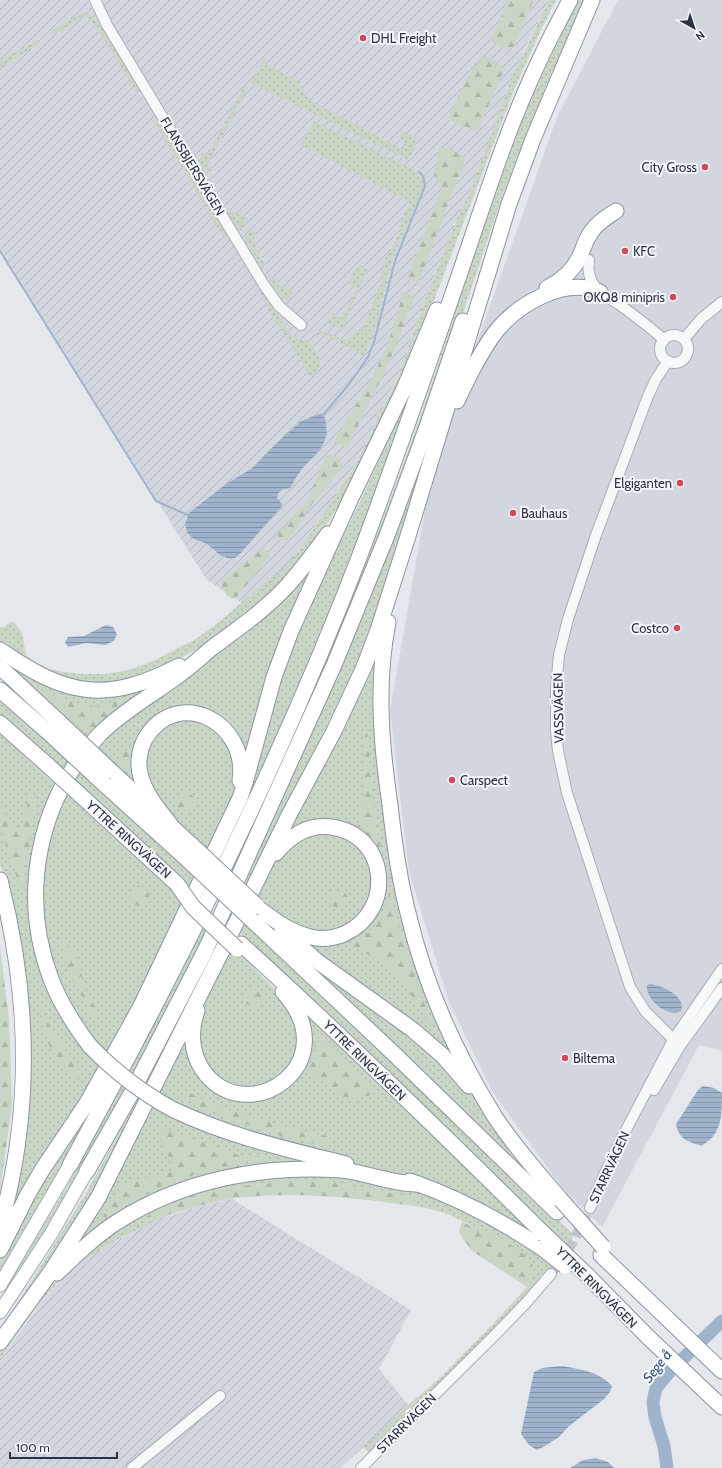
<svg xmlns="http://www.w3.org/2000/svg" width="722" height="1468" font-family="Cabin,sans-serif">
<defs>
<pattern id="industrial-furrows" width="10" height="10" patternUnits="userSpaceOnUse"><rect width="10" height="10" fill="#d2d6de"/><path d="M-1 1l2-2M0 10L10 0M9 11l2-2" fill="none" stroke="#b4b8c0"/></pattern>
<pattern id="grass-dots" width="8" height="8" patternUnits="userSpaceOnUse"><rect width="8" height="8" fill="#c9d6c5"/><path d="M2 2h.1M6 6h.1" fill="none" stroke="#adb8ab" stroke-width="1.8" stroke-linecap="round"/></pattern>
<pattern id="forest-firs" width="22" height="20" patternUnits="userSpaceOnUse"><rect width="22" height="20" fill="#c9d6c5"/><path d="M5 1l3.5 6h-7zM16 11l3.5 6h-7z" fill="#adb8ab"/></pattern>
<pattern id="water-rules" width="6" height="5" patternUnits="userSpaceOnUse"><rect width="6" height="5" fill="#9fb4cc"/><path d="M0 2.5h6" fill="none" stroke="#8293a7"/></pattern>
</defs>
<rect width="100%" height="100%" fill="#e4e7ec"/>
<polygon fill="#d2d6de" points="618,0 722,0 722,1051 699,1045 602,1227 562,1188 492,1091 449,1002 409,872 390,711 432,470 557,117"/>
<g fill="url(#industrial-furrows)">
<polygon points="0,0 549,0 524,50 471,190 460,211 419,316 401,370 379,415 361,455 332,501 289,563 275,576 242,603 206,579 0,249"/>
<polygon points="232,1199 411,1310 379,1369 408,1405 341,1468 0,1468 0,1359 43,1301 68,1272 79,1263 100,1250 152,1222 198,1206"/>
</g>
<g fill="url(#grass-dots)">
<polygon points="549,0 556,0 540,32 514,90 411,361 347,493 321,533 282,581 235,622 202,646 163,668 119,685 76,685 0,646 0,627 4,627 10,622 14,622 22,633 26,655 36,662 49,669 64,672 83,674 106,674 129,670 153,661 196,639 219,622 262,585 275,576 289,563 314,528 355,466 370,436 379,415 392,390 401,370 419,316 460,211 471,190 511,80"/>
<path d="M579,0H588L551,74L517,158L504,191L443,373L379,550L235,877L229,871C271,780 314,689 353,596C372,549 390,502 407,454C443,355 473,254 509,155C529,102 553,50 579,0Z"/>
<polygon points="82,13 92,15 102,29 104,28 140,88 137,92 108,45 86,15 54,35 52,32 53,30"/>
<polygon points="37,41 39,44 0,68 0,60"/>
<polygon points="265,58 265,61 270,66 299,82 310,101 402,149 407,146 400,136 402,131 417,139 414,149 408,160 251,83"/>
<path d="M244,86L248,88L207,166L213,169L209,172L204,174C199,163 198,164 203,153L208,155Z"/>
<polygon points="157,120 163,126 226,231 227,234 226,240 209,214 208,207 205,206 154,121"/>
<path d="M314,121L414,170C421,175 424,181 422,190L392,261L376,327L364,356L324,334H320L318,336L316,332C331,326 343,352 356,331L360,332L362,331L383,278L380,277L384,266L382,265L402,228L399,225L410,202L301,145Z"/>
<polygon points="225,208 247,218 242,228 239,230"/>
<polygon points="250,230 256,233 254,238 253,238 252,240 255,242 254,245 266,265 262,267 245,240"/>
<polygon points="361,264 362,265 361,267 372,272 366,271 344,326 347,327 343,330 328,323 333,313 342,318 357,288 348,283 357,267 359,267"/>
<polygon points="274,277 279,285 293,292 288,302 277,292 269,280"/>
<path d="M263,292L292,337L300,340L306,339C316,353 330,364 311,377L263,300L264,299L261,293Z"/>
<polygon points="416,380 329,620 220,863 217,860 285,662 323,577 358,506"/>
<polygon points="437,419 378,607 357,663 337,705 245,888 241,884"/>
<polygon points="320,554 245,763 216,717 154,718 142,730 140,735 142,790 96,750 115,730 130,716 227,647 264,617"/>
<polygon points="379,637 392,848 460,1061 303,945 349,936 382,874 339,825 279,844"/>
<polygon points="0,653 68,689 162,678 86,742 0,663"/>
<polygon points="0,697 73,762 65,773 0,715"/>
<polygon points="179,718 206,721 231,745 237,781 227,810 208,852 185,830 160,804 143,766 150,738"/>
<polygon points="0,733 57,786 30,909 88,1053 103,1069 1,1243 23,1144 8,890 0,864"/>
<polygon points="81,770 197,876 191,888 75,781"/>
<path d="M66,794L184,902L110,1057C66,1011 41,955 43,891C43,884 42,877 43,870C47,843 56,819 66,794Z"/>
<polygon points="334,832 363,849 375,883 362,918 329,934 294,927 256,898 273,864 283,850 302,836"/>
<polygon points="244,920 443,1108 574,1235 568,1247 238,931"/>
<polygon points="205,921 211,928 135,1078 128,1073"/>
<polygon points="231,946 271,985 285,999 294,1012 300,1047 283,1077 252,1090 213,1077 198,1051 202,1005"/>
<polygon points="317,965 374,1006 462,1083 476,1098 550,1194 423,1072 314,969"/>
<polygon points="301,1008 549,1246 428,1184 386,1171 346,1162 245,1134 174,1102 155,1091 190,1022 189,1041 232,1095 295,1076"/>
<polygon points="112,1077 0,1277 0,1261 16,1225 34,1191"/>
<polygon points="122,1085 128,1090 0,1309 0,1298 66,1188"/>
<polygon points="139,1097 143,1100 110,1168 23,1303 19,1301 85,1195"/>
<polygon points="150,1104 333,1166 205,1179 72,1254"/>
<path d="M314,1173L394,1185L433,1198L482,1220L554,1264L540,1276L538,1288L370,1454L363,1447L408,1405L439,1379L492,1325L527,1287L534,1272L506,1243L450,1215L435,1210L415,1206V1198L376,1190L325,1181L270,1183L231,1187L187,1197L161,1208L144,1218L145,1221L175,1213C147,1224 121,1237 95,1253C86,1259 75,1264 68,1272C42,1298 20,1329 0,1359V1351L4,1346L52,1285L69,1267L137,1215L209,1186Z"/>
</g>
<g fill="url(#forest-firs)">
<path d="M508,0H534L512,49C503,50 498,46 491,41Z"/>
<path d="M485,56L502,66L503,73L477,131L453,122L450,120L449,117C454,103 473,62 485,56Z"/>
<polygon points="442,146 461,154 465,159 464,164 454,188 419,282 407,278 436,203 442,187 434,175 439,148"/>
<path d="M403,292L408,293L413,302L387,367L347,448L334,442C346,420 361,399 373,376C387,349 396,321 403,292Z"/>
<polygon points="328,455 340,458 342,468 312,504 288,542 286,542 276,535 307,502 324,459"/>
<polygon points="262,548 269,552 269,557 237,597 232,599 226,595 221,582"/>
<path d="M39,689C54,695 87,710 102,706C111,703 120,698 128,694L106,719L86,733Z"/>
<path d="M363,729L367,730L373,800L383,861C376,847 371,837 357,829C366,797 362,762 363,729Z"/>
<path d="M134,743C130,757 131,768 134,782L114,762Z"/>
<polygon points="30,791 36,796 36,807 25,863 22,894 0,826 0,798 9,824 19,831 23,822"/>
<circle cx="186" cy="803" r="10"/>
<circle cx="139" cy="896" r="10"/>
<circle cx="339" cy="900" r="9"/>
<path d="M389,892L412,968L434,1030L405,985L393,970L351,944C373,933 385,917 389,892Z"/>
<polygon points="62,941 66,942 75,954 81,966 82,984 100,1016 95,1020 70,975 60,943"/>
<polygon points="0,947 9,1019 12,1105 0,1191"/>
<circle cx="254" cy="997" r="10"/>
<path d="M41,1006L50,1026L80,1072L78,1078C51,1065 44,1034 38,1007Z"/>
<polygon points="314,1034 378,1093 346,1102 309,1071 315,1053"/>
<path d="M190,1093C235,1116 283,1125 331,1137L327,1146L281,1136L207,1111L185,1098Z"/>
<path d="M161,1128L166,1129L238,1155L262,1157L271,1160C257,1163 243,1164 229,1166C187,1173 136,1198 100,1221L118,1192L121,1185C137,1177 155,1179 171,1171L172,1166C169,1155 155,1139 161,1128Z"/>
<path d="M291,1181H325L376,1190L415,1198V1206C354,1198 292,1190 230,1199C201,1204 173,1214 145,1221L143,1220L144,1218L161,1208L187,1197L217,1190L231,1187Z"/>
<path d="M462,1222C484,1232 513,1241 530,1260C533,1263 533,1268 534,1272L527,1287L472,1251L463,1239L459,1230Z"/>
</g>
<g fill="url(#water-rules)">
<path d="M322,413C325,417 326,420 326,425C330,445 313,456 302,469C297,475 294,482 290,488C283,489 278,490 277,498L283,505L239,555L235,558H227L220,555L207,544L192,538L187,532L185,524L189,513L226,484L254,467L276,444L301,421Z"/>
<polygon points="106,625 113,627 117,634 114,641 105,645 86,643 68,647 65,642 68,637 84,636"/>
<path d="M650,984C662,985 687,997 681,1011C668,1018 645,1000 647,985Z"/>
<path d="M703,1086L714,1088L722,1093C722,1116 722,1135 701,1146C688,1141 679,1140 676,1124L698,1090Z"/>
<path d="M562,1366C580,1369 600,1372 612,1386L610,1392L604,1399L568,1427L559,1437L545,1446L537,1450L529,1445L521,1434L534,1372L542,1368Z"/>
<polygon points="596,1458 608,1462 614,1468 570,1468 583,1460"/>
</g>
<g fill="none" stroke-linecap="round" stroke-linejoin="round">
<g stroke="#9fb4cc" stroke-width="2">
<polyline points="0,251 156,501 190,516"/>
<polyline points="323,415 350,383 368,357 374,342 395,261 425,186 423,176 419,172"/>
</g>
<polyline stroke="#9fb4cc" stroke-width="13" points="667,1468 664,1446 655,1417 653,1402 656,1388 670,1371 722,1321"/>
<polyline stroke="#bfc3cb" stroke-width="10" stroke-dasharray="10 5" stroke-linecap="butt" points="551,1274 573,1242 590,1208"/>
<g stroke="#a9aeb7" stroke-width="12">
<g id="minor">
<polyline points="95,0 107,25 264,285 279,306 301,325"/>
<path d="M589,260C587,271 590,281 597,289C603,296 613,300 620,305C635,316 650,327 664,340"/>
<circle cx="674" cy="349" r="14"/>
<polyline points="684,339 701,319 722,302"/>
<polyline points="668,361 656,379 648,396 596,535 568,619 559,655 556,689 556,731 558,751 567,793 630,987 645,1011 680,1046"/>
<polyline points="654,1090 680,1046 722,988"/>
<polyline points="590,1208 604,1175 624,1134 673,1040 722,969"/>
<polyline points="132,1468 220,1396"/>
<polyline points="361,1468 492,1338 525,1304 551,1274"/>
</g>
</g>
<g stroke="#a3abb8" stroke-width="15">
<g id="major">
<polyline points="0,1285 70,1165"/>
<polyline points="0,1312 51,1234 87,1171"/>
</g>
</g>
<g stroke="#8b94a3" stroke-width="17">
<g id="highway">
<path d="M547,288C561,281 573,271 580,256C584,247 586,238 592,231C598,222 607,217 616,211"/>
<path d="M457,401C468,378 479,355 494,334C516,305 564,276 600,292"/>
<path d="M388,622C376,683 381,744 390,805C394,842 399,878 408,913C425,986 456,1054 495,1117C514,1146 538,1173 561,1200"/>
<path d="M0,650C66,696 106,704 179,666"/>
<polyline points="0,667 58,721"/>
<polyline points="0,690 48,732"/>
<polyline points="0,723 43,761"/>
<polyline points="111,771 197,850"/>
<polyline points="105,785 189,861"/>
<polyline points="90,804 177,884"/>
<path d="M170,824C159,810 146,795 141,777C137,765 139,750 145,739C177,685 249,722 240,781"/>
<path d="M0,880C30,997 33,1111 0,1227"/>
<path d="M261,910C277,922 292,933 311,937C322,940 334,938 344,934C396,911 388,834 331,827C308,824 290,836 276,853"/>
<polyline points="253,921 391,1051 557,1212"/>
<polyline points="282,930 317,961 413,1030 443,1056 469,1086"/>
<path d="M241,944C345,1038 445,1136 544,1234"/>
<path d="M197,1011C190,1030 191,1052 202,1069C245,1133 349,1064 283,992"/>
<path d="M90,1046C74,1025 60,1003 51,979C19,894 38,800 100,734C124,710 156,693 183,672C194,664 203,655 213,647C239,628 266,609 288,585C302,569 315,552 328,534"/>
<path d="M172,1109C228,1136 286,1149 346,1164"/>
<path d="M70,1165C178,967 279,766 360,555C392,469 422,383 452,296C480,216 504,134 541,57C550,38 560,19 570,0"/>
<polyline points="87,1171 131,1094 205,951 334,665 388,533 428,424 463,321"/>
<path d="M410,1181C457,1197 500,1220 542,1248"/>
<polyline points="0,1250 28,1194 42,1170 87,1103 141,1006 240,798 245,783 274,677 291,631 351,498 404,389 437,310"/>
<polyline points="601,1255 722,1371"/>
<path d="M57,1273C76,1255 95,1236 117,1222C184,1179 263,1165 341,1170C361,1172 379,1179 398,1182C404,1183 412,1184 419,1184"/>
<polyline points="588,1276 648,1337 722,1407"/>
<polyline points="0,1342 50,1273 98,1198 245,905 289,815 334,731 364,667 378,630 408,536 509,204 533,139 592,0"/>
</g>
</g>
<use href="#minor" stroke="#f7f8fa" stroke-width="10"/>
<use href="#major" stroke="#fff" stroke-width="13"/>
<use href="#highway" stroke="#fff" stroke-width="15"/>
<g stroke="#8b94a3" stroke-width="17" stroke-linecap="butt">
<g id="highway-bridge">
<polyline points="58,721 111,771"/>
<polyline points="48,732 105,785"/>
<polyline points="43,761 90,804"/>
<polyline points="197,850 257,906"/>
<polyline points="189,861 253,921"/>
<polyline points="177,884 193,907 237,949"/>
<path d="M90,1046C114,1071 141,1092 172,1109"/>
<polyline points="561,1200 603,1247"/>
<polyline points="544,1234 588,1276"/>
<polyline points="542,1248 565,1266"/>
</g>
</g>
<use href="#highway-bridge" stroke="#fff" stroke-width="15"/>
</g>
<g fill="#d1495b" stroke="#f4f6f9" stroke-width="1.5">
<circle cx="363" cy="38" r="4"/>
<circle cx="705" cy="167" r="4"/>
<circle cx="625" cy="251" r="4"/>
<circle cx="673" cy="297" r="4"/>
<circle cx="680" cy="483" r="4"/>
<circle cx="513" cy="513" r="4"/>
<circle cx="677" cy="628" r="4"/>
<circle cx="452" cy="780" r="4"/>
<circle cx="565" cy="1058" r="4"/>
</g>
<g text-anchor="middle" stroke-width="4" stroke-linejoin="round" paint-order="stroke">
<g font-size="13" fill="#2b3445" stroke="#f4f6f9" text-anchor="start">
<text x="371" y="43">DHL Freight</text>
<text x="697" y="172" text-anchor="end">City Gross</text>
<text x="633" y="256">KFC</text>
<text x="665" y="302" text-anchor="end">OKQ8 minipris</text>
<text x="672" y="488" text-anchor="end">Elgiganten</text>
<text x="521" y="518">Bauhaus</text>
<text x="669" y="633" text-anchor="end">Costco</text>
<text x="460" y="785">Carspect</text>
<text x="573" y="1063">Biltema</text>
</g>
<g font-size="13" fill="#2b3445" stroke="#f4f6f9">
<text transform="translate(193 166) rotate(59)" y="5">FLANSBJERSVÄGEN</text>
<text transform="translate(558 708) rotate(-91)" y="5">VASSVÄGEN</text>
<text transform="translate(129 839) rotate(42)" y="5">YTTRE RINGVÄGEN</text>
<text transform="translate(365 1060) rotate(44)" y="5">YTTRE RINGVÄGEN</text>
<text transform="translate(609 1167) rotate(-65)" y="5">STARRVÄGEN</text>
<text transform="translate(597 1287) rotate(45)" y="5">YTTRE RINGVÄGEN</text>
<text transform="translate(406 1423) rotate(-45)" y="5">STARRVÄGEN</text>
</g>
<g font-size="14" font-style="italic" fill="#34527a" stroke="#f4f6f9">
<text transform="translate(657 1366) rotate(-52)" y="5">Sege å</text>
</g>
</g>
<g transform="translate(694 28) rotate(141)" stroke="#f4f6f9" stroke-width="3" paint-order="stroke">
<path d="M0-3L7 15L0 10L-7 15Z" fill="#2b3445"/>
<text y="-6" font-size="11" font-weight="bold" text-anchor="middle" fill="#2b3445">N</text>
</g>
<path d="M10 1452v6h107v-6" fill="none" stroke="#2b3445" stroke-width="2"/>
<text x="16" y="1452" font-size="12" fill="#2b3445" stroke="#f4f6f9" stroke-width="3" paint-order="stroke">100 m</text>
</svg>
